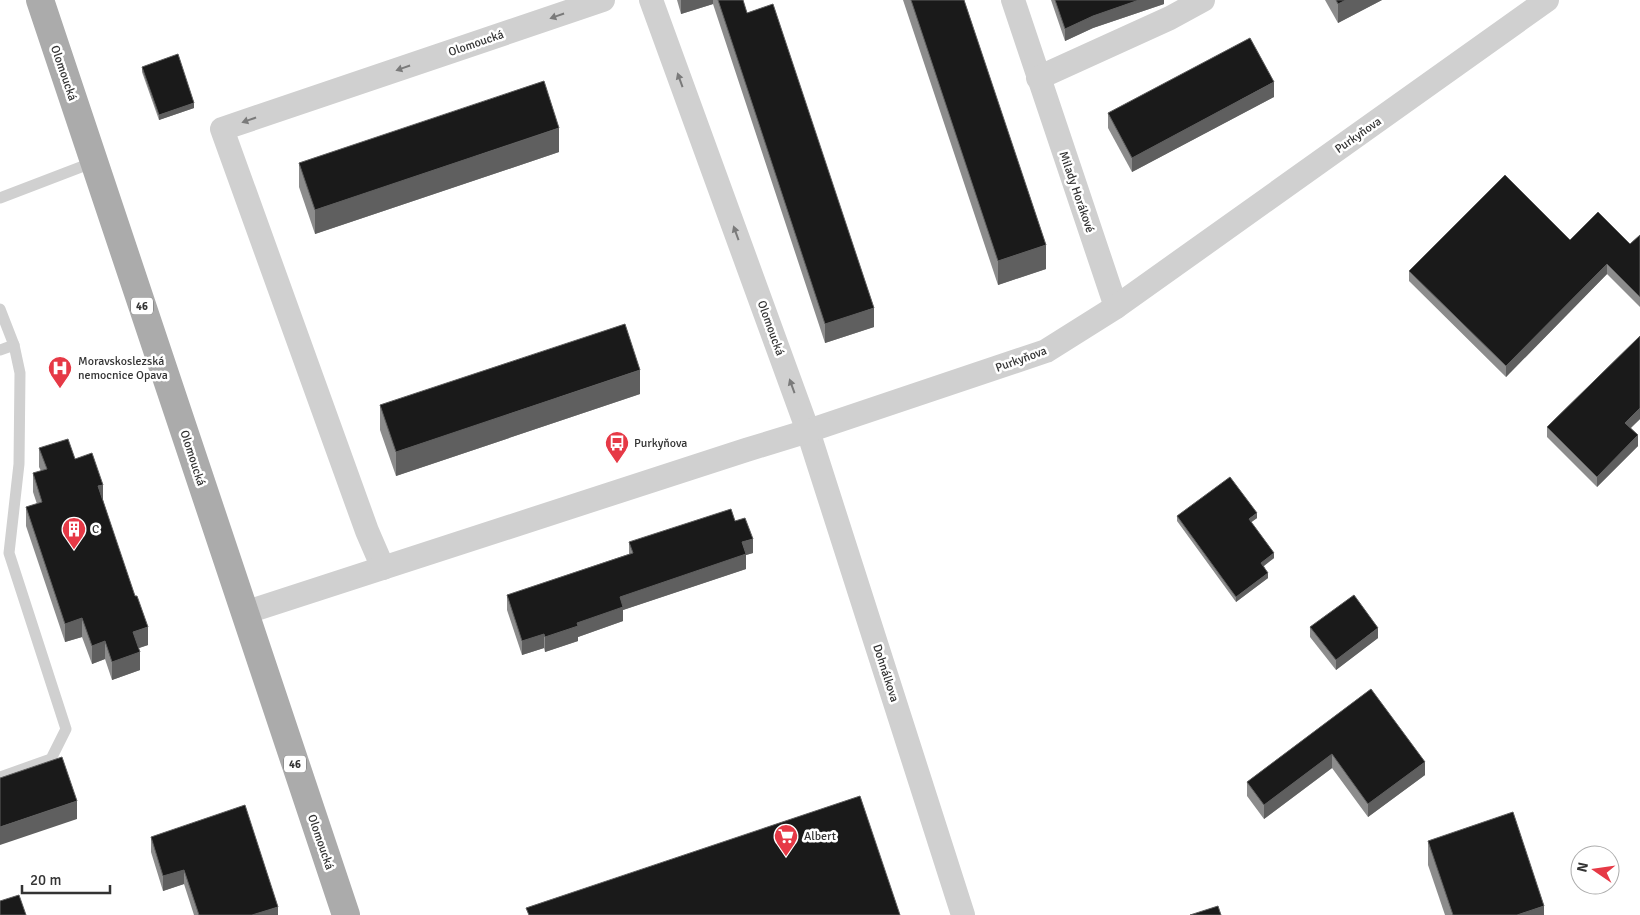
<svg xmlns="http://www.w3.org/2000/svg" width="1640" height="915" font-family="Signika,sans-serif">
<rect width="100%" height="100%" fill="#fff"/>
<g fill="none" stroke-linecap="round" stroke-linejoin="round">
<g stroke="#d0d0d0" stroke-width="11">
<polyline points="0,198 94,162"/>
<polyline points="0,309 14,345"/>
<polyline points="0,350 14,345 20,373 19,464 9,553 66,729 51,759 0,777"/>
</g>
<g stroke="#d0d0d0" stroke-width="24">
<polyline points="651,0 808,431 963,915"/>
<polyline points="1013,0 1116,307"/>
<polyline points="1038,78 1170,18 1203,0"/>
<polyline points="383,568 367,531 222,129 603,0"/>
<polyline points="244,613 746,450 808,431 1046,351 1116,307 1547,0"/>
</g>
<polyline stroke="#ababab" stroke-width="28" points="40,0 346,915"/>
</g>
<g fill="#8c8c8c">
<polygon points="677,0 743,0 747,13 874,327 825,343 713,4 681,14"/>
<polygon points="903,0 964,0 1046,269 998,285"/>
<polygon points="1051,0 1164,0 1164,4 1093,28 1065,41"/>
<polygon points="1325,0 1382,0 1338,23"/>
<polygon points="142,67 194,108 159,120 142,72"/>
<polygon points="1274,97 1132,172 1108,128 1108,113"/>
<polygon points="559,152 315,234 299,187 299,163"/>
<polygon points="1640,235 1640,307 1607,274 1506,377 1409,281 1409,271 1570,240 1630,244"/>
<polygon points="1640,336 1640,419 1631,428 1638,446 1597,487 1547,437 1547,427"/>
<polygon points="640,394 396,476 380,430 380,405"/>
<polygon points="39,448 75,459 103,500 148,645 139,648 140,670 112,680 105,659 92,664 82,637 65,642 26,526 26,507 37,504 33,492 33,473 41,471 39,467"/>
<polygon points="1177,516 1257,518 1251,522 1274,558 1264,566 1268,578 1236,602 1177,521"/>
<polygon points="735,521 753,553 746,555 746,569 623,610 623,621 578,637 578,641 545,652 544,648 522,655 507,610 507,595 629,554 629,542"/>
<polygon points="1310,627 1378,638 1336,670 1310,637"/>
<polygon points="1371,689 1425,775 1368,817 1332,768 1264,819 1247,796 1247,782"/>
<polygon points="151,837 278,915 194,915 184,884 163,891 151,852"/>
<polygon points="1428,841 1544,915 1445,915 1428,865"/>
</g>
<g fill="#5f5f5f">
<polygon points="681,0 713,0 713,4 681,14"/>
<polygon points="1139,0 1164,0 1164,4 1093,28 1065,41 1065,29 1093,16"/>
<polygon points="1346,0 1382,0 1338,23 1338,4"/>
<polygon points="1274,82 1274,97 1132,172 1132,158"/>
<polygon points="194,103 194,108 159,120 159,115"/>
<polygon points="559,128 559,152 315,234 315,210"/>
<polygon points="1046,245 1046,269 998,285 998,261"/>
<polygon points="1607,264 1607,274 1506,377 1506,366"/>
<polygon points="874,308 874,327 825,343 825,324"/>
<polygon points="640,370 640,394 396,476 396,452"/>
<polygon points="1640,408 1640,419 1625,433 1625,423"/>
<polygon points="1638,435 1638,446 1597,487 1597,477"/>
<polygon points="103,485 103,503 98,486"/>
<polygon points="1257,513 1257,518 1249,524 1249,519"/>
<polygon points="753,539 753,553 746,555 746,569 623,610 623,621 578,637 578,641 545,652 545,637 577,623 620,597 742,542"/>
<polygon points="1274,553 1274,558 1261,568 1261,563"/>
<polygon points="1268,573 1268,578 1236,602 1236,597"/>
<polygon points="82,618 82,637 65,642 65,624"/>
<polygon points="148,627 148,645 133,650 133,632"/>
<polygon points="1378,628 1378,638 1336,670 1336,660"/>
<polygon points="544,634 544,648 522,655 522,641"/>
<polygon points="105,641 105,659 92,664 92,646"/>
<polygon points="140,652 140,670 112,680 112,662"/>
<polygon points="1332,754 1332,768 1264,819 1264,805"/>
<polygon points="1425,762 1425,775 1368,817 1368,804"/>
<polygon points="77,801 77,819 0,845 0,827"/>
<polygon points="184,870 184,884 163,891 163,876"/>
<polygon points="1544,906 1544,915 1517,915"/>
<polygon points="278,907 278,915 252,915"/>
</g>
<g fill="#1a1a1a" stroke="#5f5f5f">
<polygon points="718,0 743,0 747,13 773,4 874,308 825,324"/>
<polygon points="911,0 964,0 1046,245 998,261"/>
<polygon points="1055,0 1139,0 1093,16 1065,29"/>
<polygon points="1336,0 1346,0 1338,4"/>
<polygon points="1250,38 1274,82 1132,158 1108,113"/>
<polygon points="178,54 194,103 159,115 142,67"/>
<polygon points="544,81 559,128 315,210 299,163"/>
<polygon points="1505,175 1570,240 1598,212 1630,244 1640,235 1640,297 1607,264 1506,366 1409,271"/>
<polygon points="625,324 640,370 396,452 380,405"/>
<polygon points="1640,336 1640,408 1625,423 1638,435 1597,477 1547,427"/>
<polygon points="68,439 75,459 92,453 103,485 98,486 135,596 137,596 148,627 133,632 140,652 112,662 105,641 92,646 82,618 65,624 26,507 42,502 33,473 47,469 39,448"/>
<polygon points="1230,477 1257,513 1249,519 1274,553 1261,563 1268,573 1236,597 1177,516"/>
<polygon points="731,509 735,521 745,518 753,539 742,542 746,554 620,597 623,607 577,623 578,626 545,637 544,634 522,641 507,595 633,553 629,542"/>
<polygon points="1354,595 1378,628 1336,660 1310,627"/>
<polygon points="1371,689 1425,762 1368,804 1332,754 1264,805 1247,782"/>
<polygon points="62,757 77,801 0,827 0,778"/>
<polygon points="860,796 900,915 529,915 526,908"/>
<polygon points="245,805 278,907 252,915 199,915 184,870 163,876 151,837"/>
<polygon points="1513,812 1544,906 1517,915 1453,915 1428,841"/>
<polygon points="19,895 26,915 0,915 0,901"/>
<polygon points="1218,906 1221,915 1190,915"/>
</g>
<defs><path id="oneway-solid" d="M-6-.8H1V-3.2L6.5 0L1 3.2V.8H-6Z" transform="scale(1.25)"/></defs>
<g fill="#7a7a7a">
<use href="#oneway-solid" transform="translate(557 16) rotate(161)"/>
<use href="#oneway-solid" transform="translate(403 68) rotate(161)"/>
<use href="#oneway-solid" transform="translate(680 80) rotate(-110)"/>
<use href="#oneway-solid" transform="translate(249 120) rotate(161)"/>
<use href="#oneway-solid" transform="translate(736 233) rotate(-110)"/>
<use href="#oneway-solid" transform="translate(792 386) rotate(-110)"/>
</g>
<defs>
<g id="hospital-pin" transform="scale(1.25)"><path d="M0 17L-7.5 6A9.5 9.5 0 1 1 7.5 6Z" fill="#e63946" stroke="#fff"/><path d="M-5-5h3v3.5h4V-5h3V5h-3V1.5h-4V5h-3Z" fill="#fff"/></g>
<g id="bus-pin" transform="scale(1.25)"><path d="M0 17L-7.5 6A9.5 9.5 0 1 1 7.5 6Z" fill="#e63946" stroke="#fff"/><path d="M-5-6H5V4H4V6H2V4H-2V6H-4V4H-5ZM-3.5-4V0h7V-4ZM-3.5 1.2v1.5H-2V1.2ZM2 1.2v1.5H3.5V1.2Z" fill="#fff"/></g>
<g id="building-pin" transform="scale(1.25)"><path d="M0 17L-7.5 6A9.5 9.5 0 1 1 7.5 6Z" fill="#e63946" stroke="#fff"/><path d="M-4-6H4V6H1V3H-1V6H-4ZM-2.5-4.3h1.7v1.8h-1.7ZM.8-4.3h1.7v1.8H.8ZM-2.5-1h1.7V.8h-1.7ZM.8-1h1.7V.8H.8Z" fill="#fff"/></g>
<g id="supermarket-pin" transform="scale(1.25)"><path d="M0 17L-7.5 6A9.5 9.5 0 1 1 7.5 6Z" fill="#e63946" stroke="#fff"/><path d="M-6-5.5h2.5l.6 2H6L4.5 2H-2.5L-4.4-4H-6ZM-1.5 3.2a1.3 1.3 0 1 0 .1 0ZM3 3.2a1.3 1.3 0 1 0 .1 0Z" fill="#fff"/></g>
</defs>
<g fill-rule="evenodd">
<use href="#hospital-pin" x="60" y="368"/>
<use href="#bus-pin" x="617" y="443"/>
<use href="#building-pin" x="74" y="529"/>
<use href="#supermarket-pin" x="786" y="836"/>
</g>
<g text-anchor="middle" stroke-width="5" stroke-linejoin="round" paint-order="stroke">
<g fill="#fff" stroke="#707070" stroke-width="1">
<rect x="131" y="297.5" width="22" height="17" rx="4"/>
<rect x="284" y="755.5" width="22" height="17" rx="4"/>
</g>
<g font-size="11" font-weight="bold" fill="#333">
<text x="142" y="310">46</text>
<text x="295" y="768">46</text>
</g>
<g font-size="12" fill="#333" stroke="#fff">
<text transform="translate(476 43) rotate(-19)" y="4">Olomoucká</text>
<text transform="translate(64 73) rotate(71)" y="4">Olomoucká</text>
<text transform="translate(1358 135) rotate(-35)" y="4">Purkyňova</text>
<text transform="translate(1077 192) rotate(71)" y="4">Milady Horákové</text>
<text transform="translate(771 328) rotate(70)" y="4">Olomoucká</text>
<text transform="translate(1021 359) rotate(-20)" y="4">Purkyňova</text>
<text transform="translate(193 458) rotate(72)" y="4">Olomoucká</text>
<text transform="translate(886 673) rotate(72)" y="4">Dohnálkova</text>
<text transform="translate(321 842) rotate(71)" y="4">Olomoucká</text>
</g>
<g font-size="12" fill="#333" stroke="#fff" text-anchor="start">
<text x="78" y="365">Moravskoslezská<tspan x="78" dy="14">nemocnice Opava</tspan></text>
<text x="634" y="447">Purkyňova</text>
<text x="92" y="533">C</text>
<text x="804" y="840">Albert</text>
</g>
</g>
<g transform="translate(1595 870) rotate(283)"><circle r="24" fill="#ffffff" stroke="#adadad"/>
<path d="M0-4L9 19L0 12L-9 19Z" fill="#e63946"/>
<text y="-8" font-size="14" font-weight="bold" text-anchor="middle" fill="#333333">N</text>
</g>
<path d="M22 885v8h88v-8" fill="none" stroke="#333333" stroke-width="2.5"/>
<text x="30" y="885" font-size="15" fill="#333333" stroke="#ffffff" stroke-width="4" paint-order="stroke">20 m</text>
</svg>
